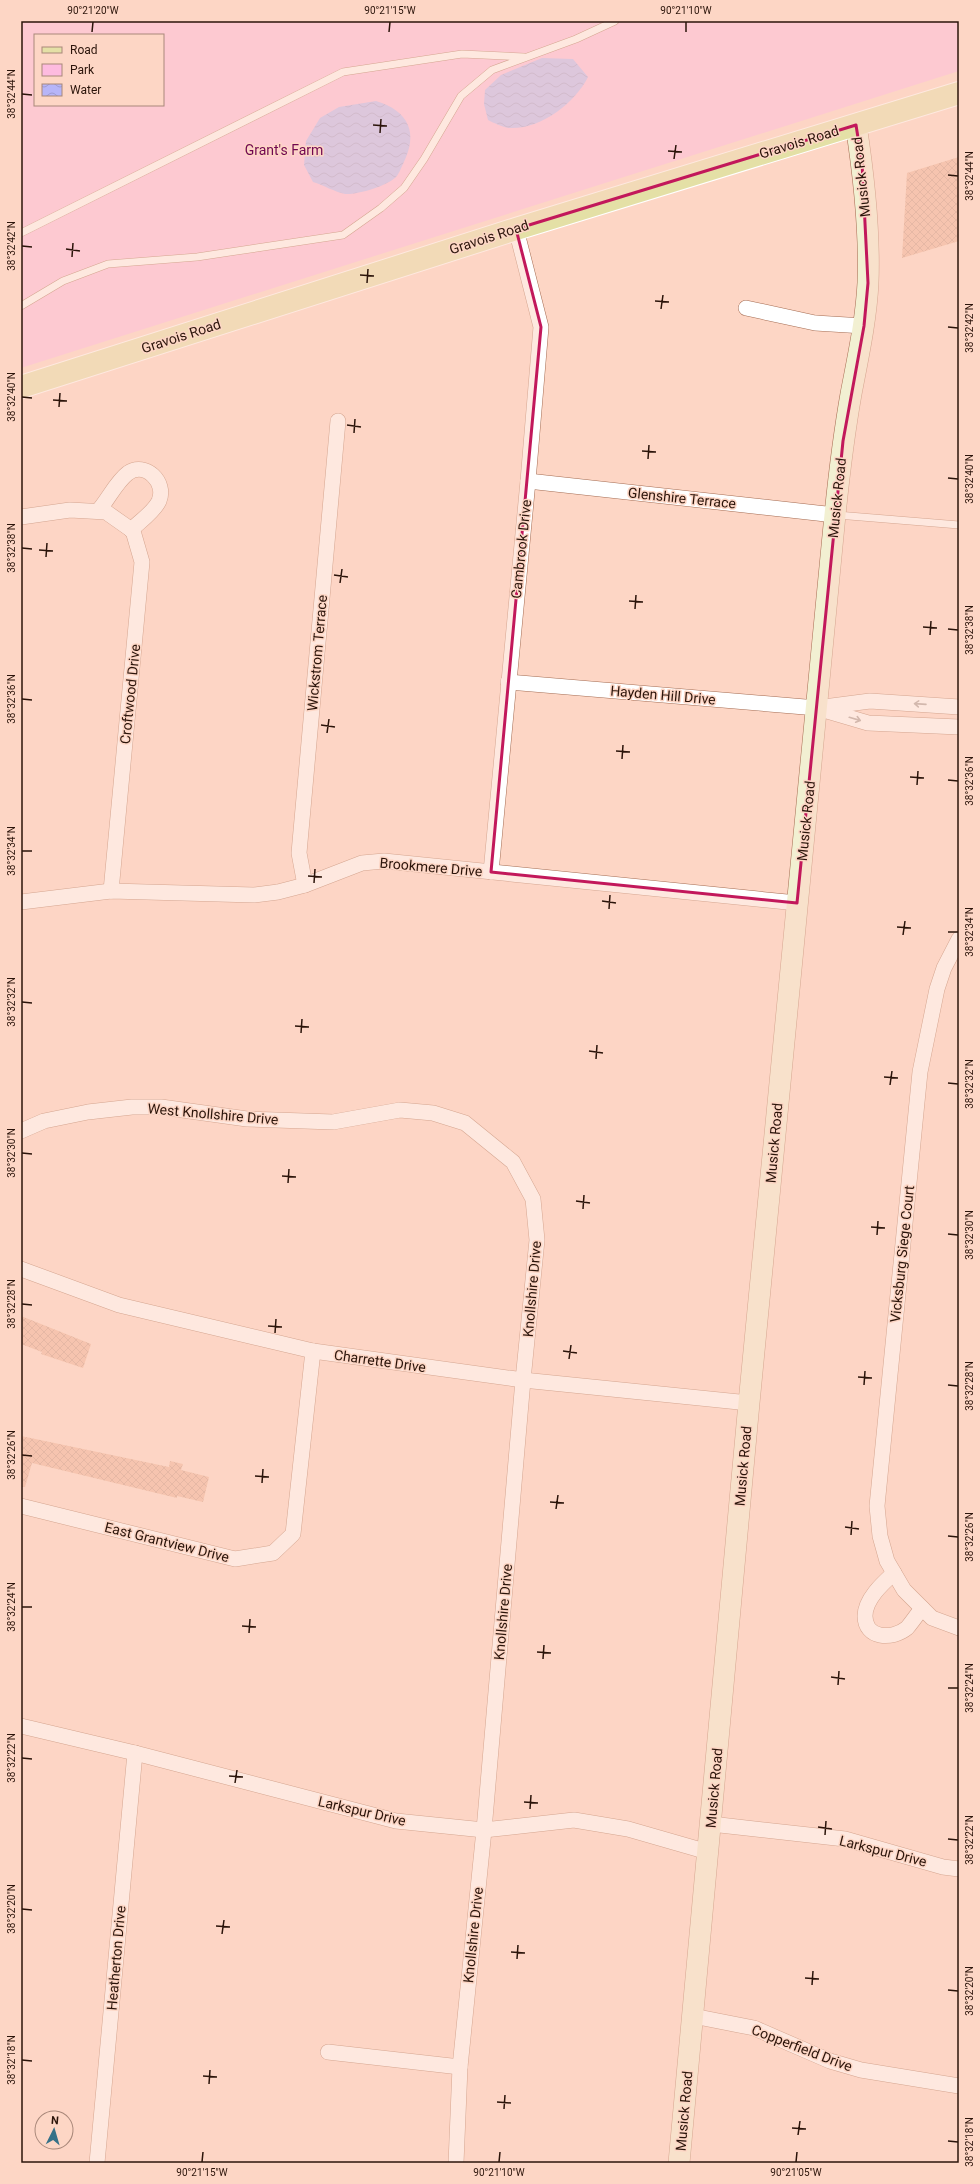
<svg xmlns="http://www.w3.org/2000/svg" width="980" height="2184" font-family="Roboto,sans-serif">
<defs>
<pattern id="water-waves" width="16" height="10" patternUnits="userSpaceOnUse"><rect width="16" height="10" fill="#b7b5f8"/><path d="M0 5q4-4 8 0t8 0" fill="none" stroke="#9e9bd3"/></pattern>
<pattern id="building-cross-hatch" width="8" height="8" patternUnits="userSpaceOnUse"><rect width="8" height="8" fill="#edb094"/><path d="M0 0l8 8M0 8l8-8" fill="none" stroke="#cb967e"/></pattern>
</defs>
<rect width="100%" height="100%" fill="#fdd6c5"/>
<path fill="#fdbbdf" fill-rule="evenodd" d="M21,21H959V71L21,368ZM35,35H163V105H35Z"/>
<g fill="url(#water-waves)">
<path d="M542,58L573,59L588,77C575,103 540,130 509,128C502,127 494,123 488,120L484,104L485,90L501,75Z"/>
<path d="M376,101C409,111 419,133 403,164C401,168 399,174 396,177C387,186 357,195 345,194C335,192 323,185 313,182L304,165L306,141L320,118L339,107Z"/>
</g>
<g fill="url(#building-cross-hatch)">
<polygon points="959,157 959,241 902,258 907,173"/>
<polygon points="21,1316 91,1344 83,1368 41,1354 42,1352 21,1344"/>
<polygon points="21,1436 169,1467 170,1461 183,1464 181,1470 209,1477 203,1502 177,1496 177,1498 32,1463 25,1487 21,1487"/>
</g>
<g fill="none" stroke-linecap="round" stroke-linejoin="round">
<g stroke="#a56c52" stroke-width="8">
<g id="lane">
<polyline points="21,233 343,72 462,54 524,57"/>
<polyline points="21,306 63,281 108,264 197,257 343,235 381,208 404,188 424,159 461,96 492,70 576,39 615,21"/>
<polyline points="837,515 959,525"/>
</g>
</g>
<g stroke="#a56c52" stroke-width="16">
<g id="street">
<polyline points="746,308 815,323 864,326"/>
<polyline points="528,481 835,515"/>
<path d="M98,511C108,500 116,482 128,473C145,461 167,482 159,501C154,512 139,522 131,530"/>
<polyline points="21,517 70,510 106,512 133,531 142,562 111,891"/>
<polyline points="508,682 817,708 868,723 959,727"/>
<polyline points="824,707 870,701 959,707"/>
<polyline points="491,872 528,481 541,327 516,229"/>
<polyline points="305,885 299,853 338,421"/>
<polyline points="21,902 111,891 254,895 278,892 305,885 362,863 384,861 797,903"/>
<polyline points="959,939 944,968 937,989 920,1072 877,1506 880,1536 887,1561 904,1590 932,1618 959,1628"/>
<polyline points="21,1131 44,1121 88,1112 132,1107 161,1107 247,1119 333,1122 400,1110 433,1113 465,1123 513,1162 533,1199 537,1240 523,1380 484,1830 460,2067 456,2163"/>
<polyline points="21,1269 119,1305 313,1351 523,1380 749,1403"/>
<polyline points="21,1506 235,1559 273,1553 293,1534 313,1351"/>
<path d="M894,1573C883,1583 865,1599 865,1616C865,1639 892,1640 907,1628C912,1622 917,1615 922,1608"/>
<polyline points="21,1726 135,1753 396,1821 484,1830 574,1820 628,1829 708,1852"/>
<polyline points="711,1824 845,1839 943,1867 959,1869"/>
<polyline points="693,2016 754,2028 830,2061 861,2070 959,2086"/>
<polyline points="328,2052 460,2067"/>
<polyline points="97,2163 135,1753"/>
</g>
</g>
<g stroke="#a56c52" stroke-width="22">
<path id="secondary" d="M679,2163L749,1403L835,515C839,475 844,434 851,394C858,357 866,321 868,283C870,231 864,177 856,125"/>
</g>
<g stroke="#fff" stroke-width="24">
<polyline id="primary" points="21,387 516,229 959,93"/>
</g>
<use href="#lane" stroke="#fff" stroke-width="7"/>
<use href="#street" stroke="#fff" stroke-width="15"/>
<use href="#secondary" stroke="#f2f0d2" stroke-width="21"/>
<use href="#primary" stroke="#e4e0a6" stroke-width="22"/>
</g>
<defs><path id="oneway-shaft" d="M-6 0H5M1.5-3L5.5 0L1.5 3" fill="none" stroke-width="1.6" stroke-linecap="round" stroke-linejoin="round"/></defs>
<g stroke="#a09591">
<use href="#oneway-shaft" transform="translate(920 704) rotate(-176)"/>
<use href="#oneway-shaft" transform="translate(855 719) rotate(16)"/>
</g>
<path d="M0 0H980V2184H0ZM856,125L862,163L868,283L864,326L843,441L797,903L491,872L541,327L516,229Z" fill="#fdd6c5" fill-opacity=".55" fill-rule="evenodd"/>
<path fill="none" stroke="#c2185b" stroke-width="3" stroke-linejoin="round" d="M856,125L862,163L868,283L864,326L843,441L797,903L491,872L541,327L516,229Z"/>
<path fill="none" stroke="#2b140a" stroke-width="1.5" d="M92,32L93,22M389,32L390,22M686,32V22M22,94L32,95M373,125L387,126M380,133L381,119M668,151L682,152M674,159L676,145M948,175L958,176M22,246L32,247M66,249L80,251M72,257L73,243M360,275L374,276M367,283L368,269M655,301L669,302M661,309L663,295M948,327L958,328M22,397L32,398M53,400L67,401M59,407L60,393M347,425L361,427M354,433L355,419M642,451L656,452M648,459L649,445M948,478L958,479M22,548L32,549M39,550L53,551M46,557L47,543M334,575L348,577M340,583L342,569M629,601L643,602M635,609L636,595M923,627L937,628M948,629L958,630M930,635L931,621M22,699L32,700M321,725L335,727M327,733L329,719M616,751L630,752M622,759L623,745M910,777L924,778M948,780L958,781M917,785L918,771M22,851H32M308,876L322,877M314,883L315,869M602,901L616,903M609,909L610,895M897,927L911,928M948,932H958M903,935L905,921M22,1002L32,1003M295,1026L309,1027M301,1033L302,1019M589,1051L603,1053M596,1059L597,1045M884,1077L898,1078M948,1083L958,1084M890,1085L892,1071M22,1153L32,1154M282,1176L296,1177M288,1183L289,1169M576,1201L590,1203M583,1209L584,1195M871,1227L885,1228M948,1234L958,1235M877,1235L878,1221M22,1304L32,1305M268,1326L282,1327M275,1333L276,1319M563,1351L577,1353M569,1359L571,1345M858,1377L872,1378M864,1385L865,1371M948,1385L958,1386M22,1455L32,1456M255,1476L269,1477M262,1483L263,1469M550,1502L564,1503M556,1509L558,1495M845,1527L859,1529M851,1535L852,1521M948,1536L958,1537M22,1607H32M242,1626L256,1627M249,1633L250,1619M537,1652L551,1653M543,1659L544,1645M831,1677L845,1679M838,1685L839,1671M948,1688H958M22,1758L32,1759M229,1776L243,1777M235,1783L237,1770M524,1802L538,1803M530,1809L531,1795M818,1827L832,1829M825,1835L826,1821M948,1839L958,1840M22,1909L32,1910M216,1926L230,1927M222,1934L224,1920M511,1952L525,1953M517,1959L518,1945M805,1978L819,1979M812,1985L813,1971M948,1990L958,1991M22,2060L32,2061M203,2076L217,2077M209,2084L210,2070M497,2102L511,2103M504,2109L505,2095M792,2128L806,2129M798,2135L800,2121M948,2141L958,2142M202,2162L203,2152M499,2162L500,2152M796,2162L797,2152"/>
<g text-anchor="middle" stroke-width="3" stroke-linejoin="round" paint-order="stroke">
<g font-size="14" fill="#2b140a" stroke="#fdd6c5">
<text transform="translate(799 142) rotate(-17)" y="5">Gravois Road</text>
<text transform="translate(861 177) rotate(-96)" y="5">Musick Road</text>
<text transform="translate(489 237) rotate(-18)" y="5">Gravois Road</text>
<text transform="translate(181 336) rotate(-18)" y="5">Gravois Road</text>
<text transform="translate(682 498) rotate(6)" y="5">Glenshire Terrace</text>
<text transform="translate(837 498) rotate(-84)" y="5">Musick Road</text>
<text transform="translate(521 549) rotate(-84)" y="5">Cambrook Drive</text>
<text transform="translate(317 653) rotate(-85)" y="5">Wickstrom Terrace</text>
<text transform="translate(130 694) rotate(-84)" y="5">Croftwood Drive</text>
<text transform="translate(663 695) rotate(5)" y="5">Hayden Hill Drive</text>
<text transform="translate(806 821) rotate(-84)" y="5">Musick Road</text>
<text transform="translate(431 867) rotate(5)" y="5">Brookmere Drive</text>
<text transform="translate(213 1114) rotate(5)" y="5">West Knollshire Drive</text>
<text transform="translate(774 1143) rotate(-85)" y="5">Musick Road</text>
<text transform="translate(902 1254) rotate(-84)" y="5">Vicksburg Siege Court</text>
<text transform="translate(532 1289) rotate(-85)" y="5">Knollshire Drive</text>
<text transform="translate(380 1361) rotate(8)" y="5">Charrette Drive</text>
<text transform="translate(743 1466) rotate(-85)" y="5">Musick Road</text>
<text transform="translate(167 1542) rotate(14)" y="5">East Grantview Drive</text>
<text transform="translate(503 1612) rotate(-85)" y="5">Knollshire Drive</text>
<text transform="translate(714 1788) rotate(-85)" y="5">Musick Road</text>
<text transform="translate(362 1811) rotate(13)" y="5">Larkspur Drive</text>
<text transform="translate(883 1851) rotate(14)" y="5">Larkspur Drive</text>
<text transform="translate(473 1935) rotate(-84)" y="5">Knollshire Drive</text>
<text transform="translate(116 1958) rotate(-85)" y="5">Heatherton Drive</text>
<text transform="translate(802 2048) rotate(21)" y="5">Copperfield Drive</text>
<text transform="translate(684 2111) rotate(-85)" y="5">Musick Road</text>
</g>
<g font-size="14" fill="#700650" stroke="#fdd6c5">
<text x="284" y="155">Grant's Farm</text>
</g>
</g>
<rect width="980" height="2184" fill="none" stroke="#fdd6c5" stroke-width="44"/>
<rect x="34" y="34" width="130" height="72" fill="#fdd6c5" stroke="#a9887a"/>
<rect x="42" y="47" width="20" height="6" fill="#e4e0a6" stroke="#a9887a"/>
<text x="70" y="54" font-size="12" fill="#2b140a">Road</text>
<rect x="42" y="64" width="20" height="12" fill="#fdbbdf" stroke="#a9887a"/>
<text x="70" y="74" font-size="12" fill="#2b140a">Park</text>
<rect x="42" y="84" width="20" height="12" fill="url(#water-waves)" stroke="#a9887a"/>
<text x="70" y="94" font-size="12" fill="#2b140a">Water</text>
<g transform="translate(54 2130) rotate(5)"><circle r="19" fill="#fdd6c5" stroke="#a9887a"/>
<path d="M0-3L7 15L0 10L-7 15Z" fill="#357188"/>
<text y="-6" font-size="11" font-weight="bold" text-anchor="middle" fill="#2b140a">N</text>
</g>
<rect x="22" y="22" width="936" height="2140" fill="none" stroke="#2b140a" stroke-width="1.5"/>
<g font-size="10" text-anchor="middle" fill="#2b140a">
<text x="93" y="14">90°21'20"W</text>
<text x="390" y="14">90°21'15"W</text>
<text x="686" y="14">90°21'10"W</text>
<text transform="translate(11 94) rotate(-90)" y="4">38°32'44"N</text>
<text transform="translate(969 176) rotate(-90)" y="4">38°32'44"N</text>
<text transform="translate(11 246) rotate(-90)" y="4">38°32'42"N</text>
<text transform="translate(969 328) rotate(-90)" y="4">38°32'42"N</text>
<text transform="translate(11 397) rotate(-90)" y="4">38°32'40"N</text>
<text transform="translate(969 479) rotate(-90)" y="4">38°32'40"N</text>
<text transform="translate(11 548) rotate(-90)" y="4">38°32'38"N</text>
<text transform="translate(969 630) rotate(-90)" y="4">38°32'38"N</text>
<text transform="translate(11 699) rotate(-90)" y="4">38°32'36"N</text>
<text transform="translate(969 781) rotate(-90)" y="4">38°32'36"N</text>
<text transform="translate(11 851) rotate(-90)" y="4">38°32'34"N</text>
<text transform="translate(969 932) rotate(-90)" y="4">38°32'34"N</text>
<text transform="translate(11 1002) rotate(-90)" y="4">38°32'32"N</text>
<text transform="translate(969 1084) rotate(-90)" y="4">38°32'32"N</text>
<text transform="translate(11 1153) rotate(-90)" y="4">38°32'30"N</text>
<text transform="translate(969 1235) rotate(-90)" y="4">38°32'30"N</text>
<text transform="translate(11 1304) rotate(-90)" y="4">38°32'28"N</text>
<text transform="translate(969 1386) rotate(-90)" y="4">38°32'28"N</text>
<text transform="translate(11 1455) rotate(-90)" y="4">38°32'26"N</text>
<text transform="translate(969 1537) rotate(-90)" y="4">38°32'26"N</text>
<text transform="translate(11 1607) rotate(-90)" y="4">38°32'24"N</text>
<text transform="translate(969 1688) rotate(-90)" y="4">38°32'24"N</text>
<text transform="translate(11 1758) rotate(-90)" y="4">38°32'22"N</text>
<text transform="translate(969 1840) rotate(-90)" y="4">38°32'22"N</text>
<text transform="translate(11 1909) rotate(-90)" y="4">38°32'20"N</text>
<text transform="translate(969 1991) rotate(-90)" y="4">38°32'20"N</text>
<text transform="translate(11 2060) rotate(-90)" y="4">38°32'18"N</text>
<text transform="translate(969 2142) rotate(-90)" y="4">38°32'18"N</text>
<text x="202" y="2176">90°21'15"W</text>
<text x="499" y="2176">90°21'10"W</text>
<text x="796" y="2176">90°21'05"W</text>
</g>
</svg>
